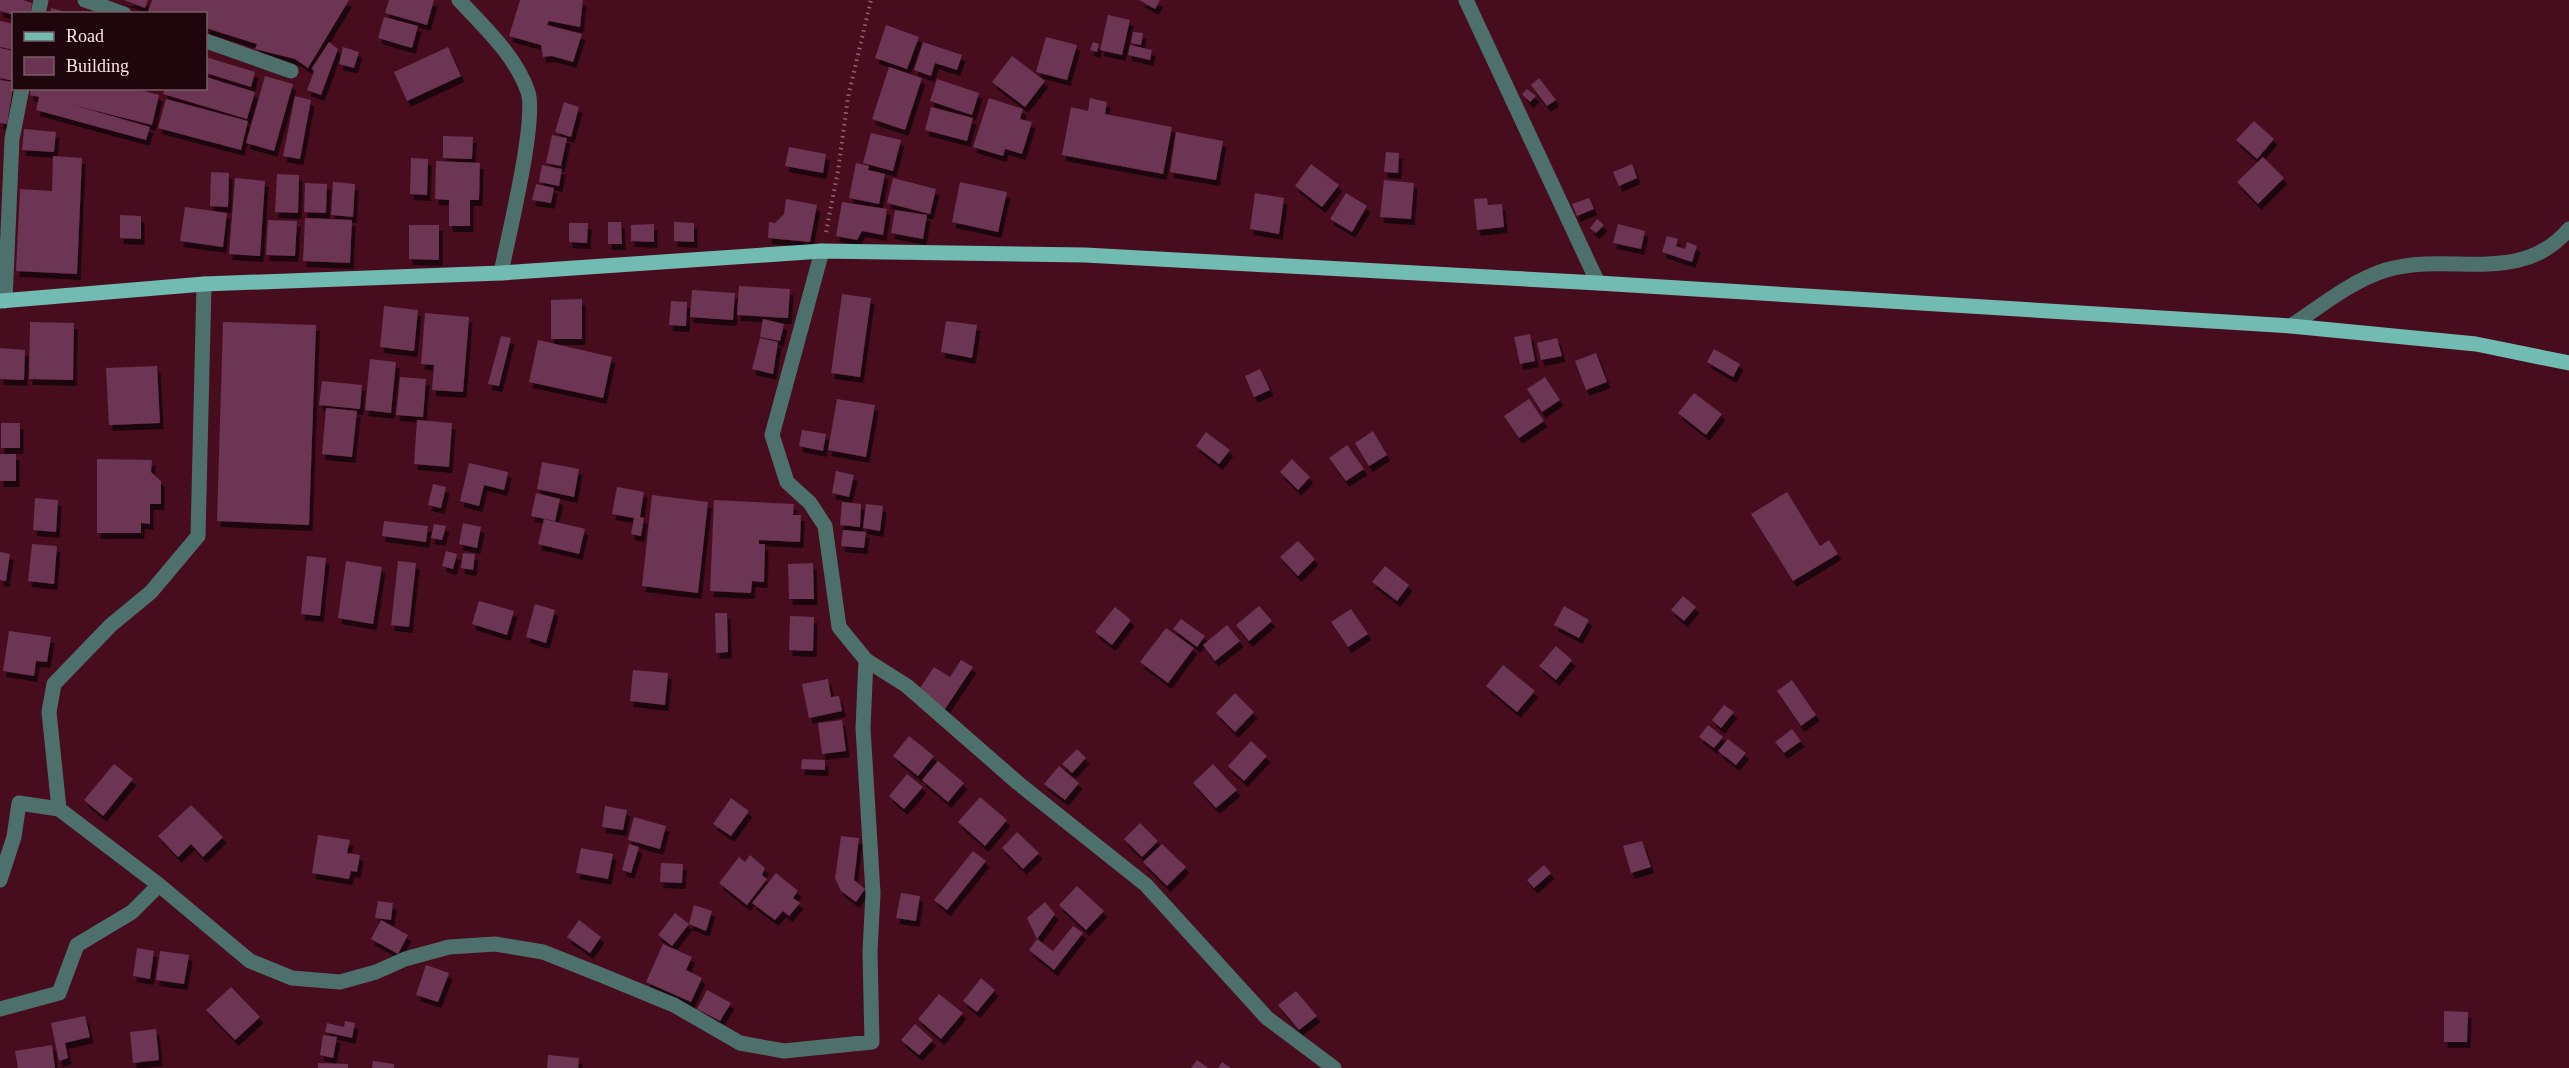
<svg xmlns="http://www.w3.org/2000/svg" width="2569" height="1068" font-family="'Times New Roman',serif">
<defs>
<filter id="shadow"><feDropShadow dx="3.5" dy="6" stdDeviation="0" flood-color="#0009"/></filter>
</defs>
<rect width="100%" height="100%" fill="#470d1f"/>
<g fill="#6c3453" filter="url(#shadow)">
<polygon points="0,0 23,0 32,3 30,14 14,15 0,11"/>
<polygon points="124,0 148,0 145,8"/>
<polygon points="152,0 349,0 308,68 295,59 255,49 257,44 206,28 206,14 153,14 148,11"/>
<polygon points="389,0 434,0 427,25 385,13"/>
<polygon points="520,0 583,0 580,27 549,21 547,25 582,34 573,62 552,56 543,57 541,45 509,36"/>
<polygon points="1139,0 1160,0 1155,9"/>
<polygon points="51,8 69,13 69,14 50,14"/>
<polygon points="1108,15 1130,20 1122,55 1100,50"/>
<polygon points="384,17 418,26 412,48 378,38"/>
<polygon points="0,21 14,24 14,50 0,47"/>
<polygon points="886,25 919,37 907,69 875,58"/>
<polygon points="1133,32 1143,33 1141,45 1131,43"/>
<polygon points="1046,37 1077,45 1067,80 1036,72"/>
<polygon points="329,42 338,49 321,95 307,90 314,72 312,68"/>
<polygon points="923,42 962,55 957,70 935,63 931,76 914,70"/>
<polygon points="1093,42 1099,44 1097,52 1090,50"/>
<polygon points="1130,45 1152,50 1150,60 1128,55"/>
<polygon points="343,47 359,52 354,68 339,64"/>
<polygon points="448,47 461,76 407,101 394,72"/>
<polygon points="0,48 14,51 14,81 0,78"/>
<polygon points="1012,56 1045,81 1025,107 992,82"/>
<polygon points="206,57 255,72 251,87 206,73"/>
<polygon points="889,67 922,78 905,130 872,119"/>
<polygon points="265,76 293,84 274,151 246,143"/>
<polygon points="206,77 255,92 247,119 163,94 165,88 206,88"/>
<polygon points="1539,78 1556,100 1547,106 1531,85"/>
<polygon points="937,79 979,93 972,115 930,101"/>
<polygon points="0,80 14,82 7,124 0,123"/>
<polygon points="31,88 133,88 159,95 152,125 73,105 150,127 146,140 36,110 39,97 30,95"/>
<polygon points="1527,89 1536,96 1530,102 1522,94"/>
<polygon points="295,96 311,100 300,159 283,156"/>
<polygon points="989,98 1023,109 1020,119 1032,122 1022,154 1005,149 1003,156 973,147"/>
<polygon points="1090,98 1107,102 1105,114 1172,127 1163,174 1062,155 1071,107 1088,111"/>
<polygon points="166,99 248,121 241,150 158,128"/>
<polygon points="564,102 579,107 571,137 555,132"/>
<polygon points="931,107 973,118 967,141 925,130"/>
<polygon points="2254,121 2274,139 2257,159 2236,140"/>
<polygon points="24,129 56,132 54,152 22,150"/>
<polygon points="1176,132 1223,141 1216,180 1170,172"/>
<polygon points="871,133 901,140 893,171 863,163"/>
<polygon points="552,135 567,138 561,166 546,163"/>
<polygon points="443,136 473,137 472,159 443,158"/>
<polygon points="789,147 826,154 823,173 785,166"/>
<polygon points="1386,152 1399,153 1398,173 1384,172"/>
<polygon points="53,156 82,158 77,274 16,271 20,189 52,191"/>
<polygon points="2263,157 2284,178 2258,204 2237,182"/>
<polygon points="411,158 428,159 427,195 410,194"/>
<polygon points="436,161 480,163 479,200 470,200 470,226 449,226 449,200 435,199"/>
<polygon points="856,163 869,166 868,170 885,174 879,204 849,198"/>
<polygon points="1311,164 1339,185 1322,207 1295,186"/>
<polygon points="1632,164 1637,178 1619,186 1613,172"/>
<polygon points="542,165 562,169 559,186 539,182"/>
<polygon points="211,172 229,173 228,207 210,206"/>
<polygon points="277,174 299,175 298,213 275,212"/>
<polygon points="235,178 265,181 260,256 229,254"/>
<polygon points="893,178 936,189 930,214 887,203"/>
<polygon points="1384,180 1414,183 1411,219 1380,217"/>
<polygon points="333,182 355,184 353,217 331,215"/>
<polygon points="960,182 1007,192 998,232 952,222"/>
<polygon points="305,183 327,184 326,213 304,212"/>
<polygon points="536,184 554,188 551,203 532,200"/>
<polygon points="1255,193 1284,198 1279,234 1250,229"/>
<polygon points="1346,193 1367,206 1352,232 1330,219"/>
<polygon points="1487,198 1488,205 1502,204 1504,227 1477,230 1474,199"/>
<polygon points="1589,198 1594,209 1577,216 1572,204"/>
<polygon points="786,199 817,205 810,242 768,238 769,222 775,223 784,214"/>
<polygon points="842,202 887,209 883,235 862,231 857,240 836,236"/>
<polygon points="185,207 227,213 223,247 180,241"/>
<polygon points="895,210 927,215 923,239 891,233"/>
<polygon points="120,215 141,216 141,239 120,238"/>
<polygon points="305,218 352,220 350,263 303,261"/>
<polygon points="1597,219 1604,225 1596,233 1590,228"/>
<polygon points="268,220 297,221 295,256 266,255"/>
<polygon points="608,222 621,222 622,244 608,244"/>
<polygon points="674,222 694,223 694,242 674,241"/>
<polygon points="569,223 588,223 587,243 569,242"/>
<polygon points="654,224 654,242 631,241 631,225"/>
<polygon points="1618,224 1645,231 1641,249 1613,243"/>
<polygon points="409,225 439,225 439,260 409,259"/>
<polygon points="1667,236 1678,239 1676,246 1685,249 1687,242 1697,246 1692,262 1662,252"/>
<polygon points="739,286 790,289 788,318 737,315"/>
<polygon points="692,290 735,293 733,320 690,317"/>
<polygon points="842,294 871,298 860,377 831,373"/>
<polygon points="582,299 582,339 551,339 551,300"/>
<polygon points="671,301 687,302 686,326 669,325"/>
<polygon points="384,306 418,310 414,351 380,347"/>
<polygon points="425,313 469,317 463,392 432,390 434,365 421,364"/>
<polygon points="763,319 784,324 780,341 760,337"/>
<polygon points="946,321 977,325 972,358 941,352"/>
<polygon points="30,322 74,323 73,380 29,379"/>
<polygon points="223,322 316,325 309,525 217,521"/>
<polygon points="1530,334 1535,361 1520,364 1514,337"/>
<polygon points="501,336 511,338 499,386 488,384"/>
<polygon points="760,338 778,342 773,374 752,369"/>
<polygon points="1557,338 1562,356 1541,360 1537,343"/>
<polygon points="538,340 612,357 603,398 529,382"/>
<polygon points="0,348 25,350 24,380 0,379"/>
<polygon points="1714,349 1740,364 1733,377 1707,362"/>
<polygon points="1596,353 1607,382 1586,390 1575,361"/>
<polygon points="370,359 396,362 391,413 365,410"/>
<polygon points="157,366 160,423 109,425 106,368"/>
<polygon points="1260,369 1270,390 1254,397 1245,376"/>
<polygon points="400,377 426,379 423,417 396,415"/>
<polygon points="1545,377 1560,400 1542,412 1527,389"/>
<polygon points="322,381 362,385 360,409 319,405"/>
<polygon points="1694,393 1722,414 1706,435 1678,413"/>
<polygon points="837,399 875,405 866,457 828,450"/>
<polygon points="1529,399 1544,421 1519,438 1504,416"/>
<polygon points="326,408 357,411 352,457 322,454"/>
<polygon points="417,420 452,423 449,467 414,464"/>
<rect x="1" y="423" width="19" height="25"/>
<polygon points="802,430 826,434 823,451 799,446"/>
<polygon points="1373,431 1387,455 1369,466 1355,443"/>
<polygon points="1206,432 1230,450 1219,464 1196,446"/>
<polygon points="1347,445 1364,469 1346,481 1329,458"/>
<rect x="0" y="454" width="16" height="27"/>
<polygon points="97,459 152,460 151,472 161,481 161,504 150,504 150,524 141,523 141,533 97,533"/>
<polygon points="1292,459 1310,477 1298,490 1280,472"/>
<polygon points="542,462 579,469 574,497 537,489"/>
<polygon points="469,463 508,472 504,490 484,485 479,506 460,501"/>
<polygon points="836,471 854,475 849,497 832,493"/>
<polygon points="433,484 446,487 441,508 428,505"/>
<polygon points="617,487 644,492 640,517 644,518 641,536 631,534 634,518 612,514"/>
<polygon points="1787,492 1820,546 1829,540 1838,554 1793,581 1751,514"/>
<polygon points="536,493 560,499 555,521 531,516"/>
<polygon points="652,495 708,502 698,593 642,586"/>
<polygon points="35,498 58,500 56,532 33,530"/>
<polygon points="714,500 794,504 793,515 801,515 800,542 759,540 759,544 765,544 764,582 752,581 751,593 710,591"/>
<polygon points="842,502 861,504 860,527 840,525"/>
<polygon points="866,504 883,506 880,531 863,528"/>
<polygon points="544,519 585,529 579,554 538,544"/>
<polygon points="384,521 428,526 426,542 382,536"/>
<polygon points="463,523 481,527 477,548 459,544"/>
<polygon points="434,524 446,526 442,540 431,538"/>
<polygon points="843,530 866,532 864,548 841,546"/>
<polygon points="1298,541 1315,559 1298,576 1280,557"/>
<polygon points="32,544 57,546 54,584 28,581"/>
<polygon points="446,551 457,554 453,569 442,566"/>
<polygon points="0,552 10,554 6,581 0,580"/>
<polygon points="463,553 475,554 473,570 461,568"/>
<polygon points="307,556 326,558 320,616 301,614"/>
<polygon points="346,561 382,567 373,624 338,618"/>
<polygon points="398,561 416,563 409,627 391,625"/>
<polygon points="813,563 814,599 789,599 788,564"/>
<polygon points="1385,566 1409,585 1397,601 1372,582"/>
<polygon points="1683,596 1696,607 1684,621 1671,610"/>
<polygon points="479,601 514,611 507,635 472,624"/>
<polygon points="535,604 555,610 546,643 526,637"/>
<polygon points="1259,606 1272,621 1249,641 1236,625"/>
<polygon points="1564,606 1589,620 1579,638 1554,625"/>
<polygon points="1115,607 1131,620 1112,645 1095,632"/>
<polygon points="1351,609 1368,634 1348,647 1331,622"/>
<polygon points="715,613 727,613 728,652 716,653"/>
<polygon points="790,616 814,617 813,651 789,650"/>
<polygon points="1181,619 1205,636 1197,647 1173,629"/>
<polygon points="1227,625 1240,641 1215,661 1203,645"/>
<polygon points="1166,628 1194,648 1168,683 1140,662"/>
<polygon points="9,631 51,637 47,662 36,661 34,676 3,671"/>
<polygon points="1556,646 1572,660 1556,680 1539,666"/>
<polygon points="961,660 973,667 945,709 918,691 934,667 950,677"/>
<polygon points="1503,665 1535,691 1517,712 1486,686"/>
<polygon points="633,670 668,673 665,705 630,701"/>
<polygon points="828,679 831,697 839,696 842,711 809,718 802,684"/>
<polygon points="1792,680 1816,715 1801,726 1777,691"/>
<polygon points="1235,693 1254,712 1235,732 1216,713"/>
<polygon points="1724,705 1734,712 1721,728 1712,720"/>
<polygon points="842,720 846,751 822,754 818,723"/>
<polygon points="1708,725 1723,737 1714,748 1699,737"/>
<polygon points="1792,729 1801,741 1784,753 1775,742"/>
<polygon points="909,736 934,756 918,776 893,756"/>
<polygon points="1728,739 1746,753 1736,765 1718,751"/>
<polygon points="1251,741 1267,756 1244,781 1228,766"/>
<polygon points="1077,749 1086,758 1072,773 1062,764"/>
<polygon points="802,759 825,760 825,770 801,769"/>
<polygon points="938,761 964,783 948,802 922,780"/>
<polygon points="114,764 133,779 103,816 84,800"/>
<polygon points="1213,764 1237,790 1216,808 1193,783"/>
<polygon points="1059,766 1079,783 1065,800 1044,784"/>
<polygon points="907,774 923,787 904,809 889,796"/>
<polygon points="980,797 1007,820 985,846 958,822"/>
<polygon points="731,798 749,811 731,836 713,824"/>
<polygon points="191,805 223,837 203,857 191,844 178,857 158,836"/>
<polygon points="605,806 627,810 623,830 602,827"/>
<polygon points="634,817 666,826 660,849 628,840"/>
<polygon points="1140,823 1158,841 1142,857 1124,839"/>
<polygon points="1017,832 1039,853 1023,869 1002,848"/>
<polygon points="318,835 350,840 347,853 360,855 357,872 351,871 349,879 312,873"/>
<polygon points="841,836 859,838 854,880 865,889 856,902 841,891 835,878"/>
<polygon points="1642,841 1651,867 1631,873 1623,846"/>
<polygon points="629,844 639,847 631,873 622,870"/>
<polygon points="1162,844 1186,867 1167,886 1143,862"/>
<polygon points="581,848 613,854 608,879 576,873"/>
<polygon points="973,851 986,861 947,910 934,900"/>
<polygon points="750,855 765,868 762,875 767,879 747,905 719,883 739,857 745,862"/>
<polygon points="661,863 683,864 682,883 660,882"/>
<polygon points="1544,865 1551,873 1534,888 1527,880"/>
<polygon points="776,873 798,891 793,898 800,903 789,916 783,911 775,920 752,903"/>
<polygon points="1077,886 1104,911 1086,930 1059,905"/>
<polygon points="901,893 920,896 916,921 896,918"/>
<polygon points="378,901 393,903 391,920 375,918"/>
<polygon points="1045,902 1055,914 1037,939 1027,918"/>
<polygon points="694,905 712,911 706,931 689,924"/>
<polygon points="675,913 689,924 672,946 658,935"/>
<polygon points="381,920 408,935 398,954 371,939"/>
<polygon points="579,920 601,937 590,953 567,937"/>
<polygon points="1073,926 1083,933 1054,970 1029,950 1037,939 1053,951"/>
<polygon points="663,944 692,957 686,970 702,978 691,1002 646,982"/>
<polygon points="137,948 154,951 150,979 133,976"/>
<polygon points="160,951 189,955 184,984 156,980"/>
<polygon points="426,965 449,973 438,1002 416,995"/>
<polygon points="981,978 995,990 977,1012 963,1001"/>
<polygon points="231,987 260,1017 235,1040 206,1010"/>
<polygon points="707,990 731,1003 720,1021 697,1009"/>
<polygon points="1296,991 1317,1016 1299,1030 1278,1005"/>
<polygon points="939,994 963,1013 941,1039 918,1019"/>
<polygon points="2444,1011 2468,1012 2467,1042 2444,1042"/>
<polygon points="85,1016 90,1037 65,1043 68,1058 59,1061 51,1023"/>
<polygon points="345,1021 355,1023 352,1038 325,1032 327,1023 344,1027"/>
<polygon points="915,1024 933,1040 919,1055 901,1040"/>
<polygon points="156,1029 159,1060 133,1063 130,1032"/>
<polygon points="323,1035 337,1037 333,1058 320,1055"/>
<polygon points="52,1045 55,1068 18,1068 15,1051"/>
<polygon points="548,1055 579,1058 578,1068 547,1068"/>
<polygon points="1197,1060 1208,1068 1191,1068"/>
<polygon points="373,1061 394,1064 394,1068 372,1068"/>
<polygon points="1222,1062 1231,1068 1218,1068"/>
<polygon points="318,1063 348,1064 348,1068 318,1068"/>
</g>
<g fill="none" stroke-linecap="round" stroke-linejoin="round">
<polyline stroke="#906470" stroke-width="4" stroke-dasharray="1.5 4.5" stroke-linecap="butt" points="826,232 838,171 848,97 871,0"/>
<g stroke="#4e706c" stroke-width="15">
<polyline points="85,0 124,14"/>
<path d="M459,0C484,27 516,56 528,92C537,121 508,237 501,273"/>
<polyline points="1466,0 1598,283"/>
<polyline points="38,14 41,0"/>
<polyline points="206,41 291,71"/>
<polyline points="822,251 772,435 787,482 810,503 825,526 839,627 866,660 907,686 1018,783 1146,885 1267,1018 1334,1068"/>
<polyline points="5,301 12,139 22,88"/>
<path d="M2291,326C2321,306 2351,281 2386,270C2449,251 2520,287 2569,229"/>
<polyline points="59,809 49,712 54,684 111,625 151,592 198,536 204,284"/>
<polyline points="0,880 14,837 19,803 59,809 159,885"/>
<polyline points="0,1009 59,993 77,945 132,912 159,885 250,961 292,978 340,982 376,972 405,959 449,947 495,944 543,952 601,975 674,1005 740,1043 784,1051 872,1042 870,952 873,893 863,728 866,660"/>
</g>
<polyline stroke="#71bbb3" stroke-width="15" points="0,301 204,284 501,273 822,251 1085,255 1598,283 2291,326 2476,344 2569,363"/>
</g>
<rect x="12" y="12" width="195" height="78" fill="#1f060c" stroke="#775e64" stroke-width="1.5"/>
<rect x="24" y="32" width="30" height="9" fill="#71bbb3" stroke="#775e64" stroke-width="1.5"/>
<text x="66" y="42" font-size="18" fill="#fbe3e7">Road</text>
<rect x="24" y="57" width="30" height="18" fill="#6c3453" stroke="#775e64" stroke-width="1.5"/>
<text x="66" y="72" font-size="18" fill="#fbe3e7">Building</text>
</svg>
